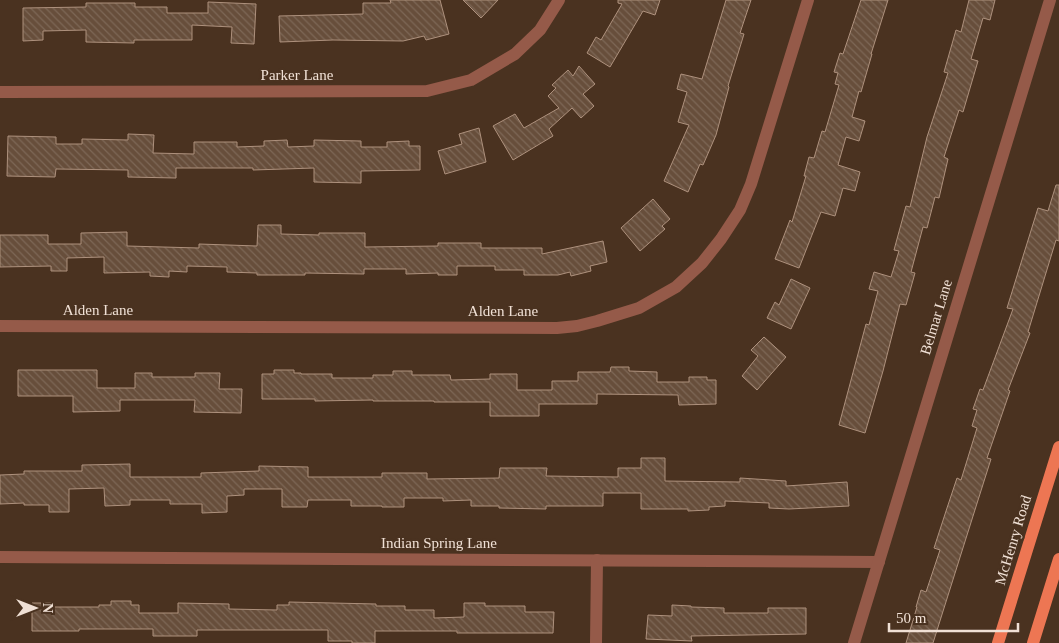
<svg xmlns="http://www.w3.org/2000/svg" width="1059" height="643" font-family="'Times New Roman',serif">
<defs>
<pattern id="building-back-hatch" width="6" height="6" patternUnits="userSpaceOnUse" patternTransform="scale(1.25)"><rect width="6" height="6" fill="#674e3b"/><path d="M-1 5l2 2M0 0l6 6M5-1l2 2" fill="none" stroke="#7d6756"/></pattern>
</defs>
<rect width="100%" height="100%" fill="#4a3220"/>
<g fill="url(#building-back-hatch)" stroke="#ae917d">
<polygon points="390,0 440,0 449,34 426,40 424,36 403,41 333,40 280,42 279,16 363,14 363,3 391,3"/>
<polygon points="463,0 498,0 481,18"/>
<polygon points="618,0 660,0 655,15 643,11 610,67 587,53 596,37 601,40 622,4 618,3"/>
<polygon points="726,0 751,0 740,33 744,34 728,86 729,87 716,135 703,165 700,164 688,192 664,181 689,125 678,122 687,92 677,89 681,74 702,79"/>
<polygon points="861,0 888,0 871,54 872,54 861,92 859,91 852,117 865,121 859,141 846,137 838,165 860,172 855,191 843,188 835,216 821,212 799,268 775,259 790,220 792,222 806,176 804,176 809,157 814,158 822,131 825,132 839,85 835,84 838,73 834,72 840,53 843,54"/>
<polygon points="969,0 995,0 990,20 983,18 971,59 978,61 963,112 959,110 944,157 948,159 939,198 935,197 927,228 923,227 911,272 915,273 906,305 900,304 883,371 865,433 839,425 866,324 869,325 878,291 869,289 874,272 891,277 899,251 894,250 906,206 910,207 927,137 948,73 944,72 956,30 961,32"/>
<polygon points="208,2 256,4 254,44 231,43 232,27 192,25 192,40 134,40 134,43 86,42 86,30 43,31 43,40 23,41 23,8 86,7 86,3 135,3 135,7 167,7 167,13 208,13"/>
<polygon points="579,66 595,84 583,94 594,106 581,118 572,108 549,129 553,136 513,160 493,126 515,114 524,128 559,108 548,96 556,88 552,85 568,70 573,76"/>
<polygon points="479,128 486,162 445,174 438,151 462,144 459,134"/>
<polygon points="128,134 154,135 153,153 194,154 194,142 237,142 237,147 264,146 264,141 287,140 288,147 314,146 314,140 361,141 361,147 387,147 387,142 409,141 409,146 420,146 420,170 361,171 361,183 314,182 314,168 253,170 253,168 176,168 176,178 128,177 128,170 56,169 55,177 7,176 8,136 56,137 56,144 82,144 82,139 128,140"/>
<polygon points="1056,185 1059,185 1059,241 1056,240 1028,332 1030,333 1008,390 1010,391 987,458 991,459 933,643 906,643 917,607 916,607 921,590 926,592 940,550 934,548 947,508 957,478 961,480 977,428 972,426 977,410 973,409 980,389 983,390 1013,309 1007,308 1038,208 1048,211"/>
<polygon points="653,199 670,219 662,226 665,229 640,251 621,228"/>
<polygon points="258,225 281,225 281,234 319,235 319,233 365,233 365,247 438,246 438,243 481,243 481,248 542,248 542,254 603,241 607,262 590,266 591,271 571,276 570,272 558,275 524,275 524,270 495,270 495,266 457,266 457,275 438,275 438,273 406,274 406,269 364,269 364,274 305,273 305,275 257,275 257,273 227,272 227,267 187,266 187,272 169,271 169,277 150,276 150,272 104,273 104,257 67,258 67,271 51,271 51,266 0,267 0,235 48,235 48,244 81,244 81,233 127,232 127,246 199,248 199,244 257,246"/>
<polygon points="791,279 810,288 791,329 767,318 775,302 779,305"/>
<polygon points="764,337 786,357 757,390 742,376 758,356 751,350"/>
<polygon points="611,367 629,367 629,371 657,372 657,382 689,382 689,377 707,377 707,380 716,380 716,404 679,405 678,395 597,394 597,404 539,404 539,416 490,416 490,402 434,402 434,401 373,401 373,400 315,401 315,399 262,399 262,374 274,374 274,370 294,370 294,373 301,373 301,374 332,374 332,378 373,378 373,375 393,375 393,371 412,371 412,375 450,375 451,380 490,379 490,374 517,374 517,390 552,390 552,381 578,381 578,372 610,372"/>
<polygon points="18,370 97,370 97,388 135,388 135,373 152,373 152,377 195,377 195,373 220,373 219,389 242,389 241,413 194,412 195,400 120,400 120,411 73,412 73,396 18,396"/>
<polygon points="641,458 665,458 665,481 740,482 740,478 786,481 786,486 847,482 849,506 789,509 769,508 769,503 725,501 725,506 709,507 709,510 688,511 688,509 641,509 641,493 603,493 603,506 546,506 546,509 499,508 499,506 471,506 471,500 443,501 443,498 404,498 404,507 382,507 382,506 351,506 351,500 308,500 307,507 282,507 282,489 244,489 244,495 227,496 227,512 202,513 202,504 170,504 170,500 130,500 130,505 105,506 104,488 69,489 69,512 49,512 49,505 24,505 24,503 0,504 0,475 24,474 24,471 82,471 82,465 130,464 130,477 201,477 201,473 259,471 259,466 308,467 308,477 382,477 382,473 427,473 427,479 499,478 500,468 547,468 546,476 618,477 618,468 641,468"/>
<polygon points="111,601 131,601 131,605 139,605 139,613 178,613 178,603 229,604 229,609 277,610 277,605 289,605 289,602 376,604 376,606 405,606 405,610 434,610 434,618 464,617 464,603 485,603 485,606 525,606 525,612 554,612 553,633 457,633 457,631 375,631 375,643 352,643 352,641 328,641 328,630 197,630 197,636 153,636 153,629 79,629 79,631 32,631 32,603 51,603 51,607 99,607 99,605 111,605"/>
<polygon points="672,605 691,606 691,607 724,608 724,613 768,613 768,608 806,608 806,634 691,636 692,641 646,639 648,615 672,616"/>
</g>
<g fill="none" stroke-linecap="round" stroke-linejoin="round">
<g stroke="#955a49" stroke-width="12">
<polyline points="0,92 427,91 471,80 515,54 540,30 559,0"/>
<polyline points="0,326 557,328 577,326 597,321 639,308 676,287 702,263 721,239 740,210 751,184 808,0"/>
<polyline points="0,557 879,562"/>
<polyline points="596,643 597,560"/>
<polyline points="854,643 1050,0"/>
</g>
<g stroke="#ed7653" stroke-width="12">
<polyline points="998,643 1059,447"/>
<polyline points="1033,643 1059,559"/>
</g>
</g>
<g text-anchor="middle" stroke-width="4.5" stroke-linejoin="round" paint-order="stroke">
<g font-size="15" fill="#f0e0d5" stroke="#4a3220">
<text x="297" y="80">Parker Lane</text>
<text x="98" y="315">Alden Lane</text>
<text x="503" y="316">Alden Lane</text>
<text transform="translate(936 317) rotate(-73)" y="5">Belmar Lane</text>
<text transform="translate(1013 540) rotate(-73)" y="5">McHenry Road</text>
<text x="439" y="548">Indian Spring Lane</text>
</g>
</g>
<g transform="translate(35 608) rotate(90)" stroke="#4a3220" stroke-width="4" paint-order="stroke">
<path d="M0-4L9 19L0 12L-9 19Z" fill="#f0e0d5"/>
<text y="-8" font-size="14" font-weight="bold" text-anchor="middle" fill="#f0e0d5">N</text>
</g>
<path d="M889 623v8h129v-8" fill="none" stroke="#f0e0d5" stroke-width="2.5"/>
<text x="896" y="623" font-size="15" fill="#f0e0d5" stroke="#4a3220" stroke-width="4" paint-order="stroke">50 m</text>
</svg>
